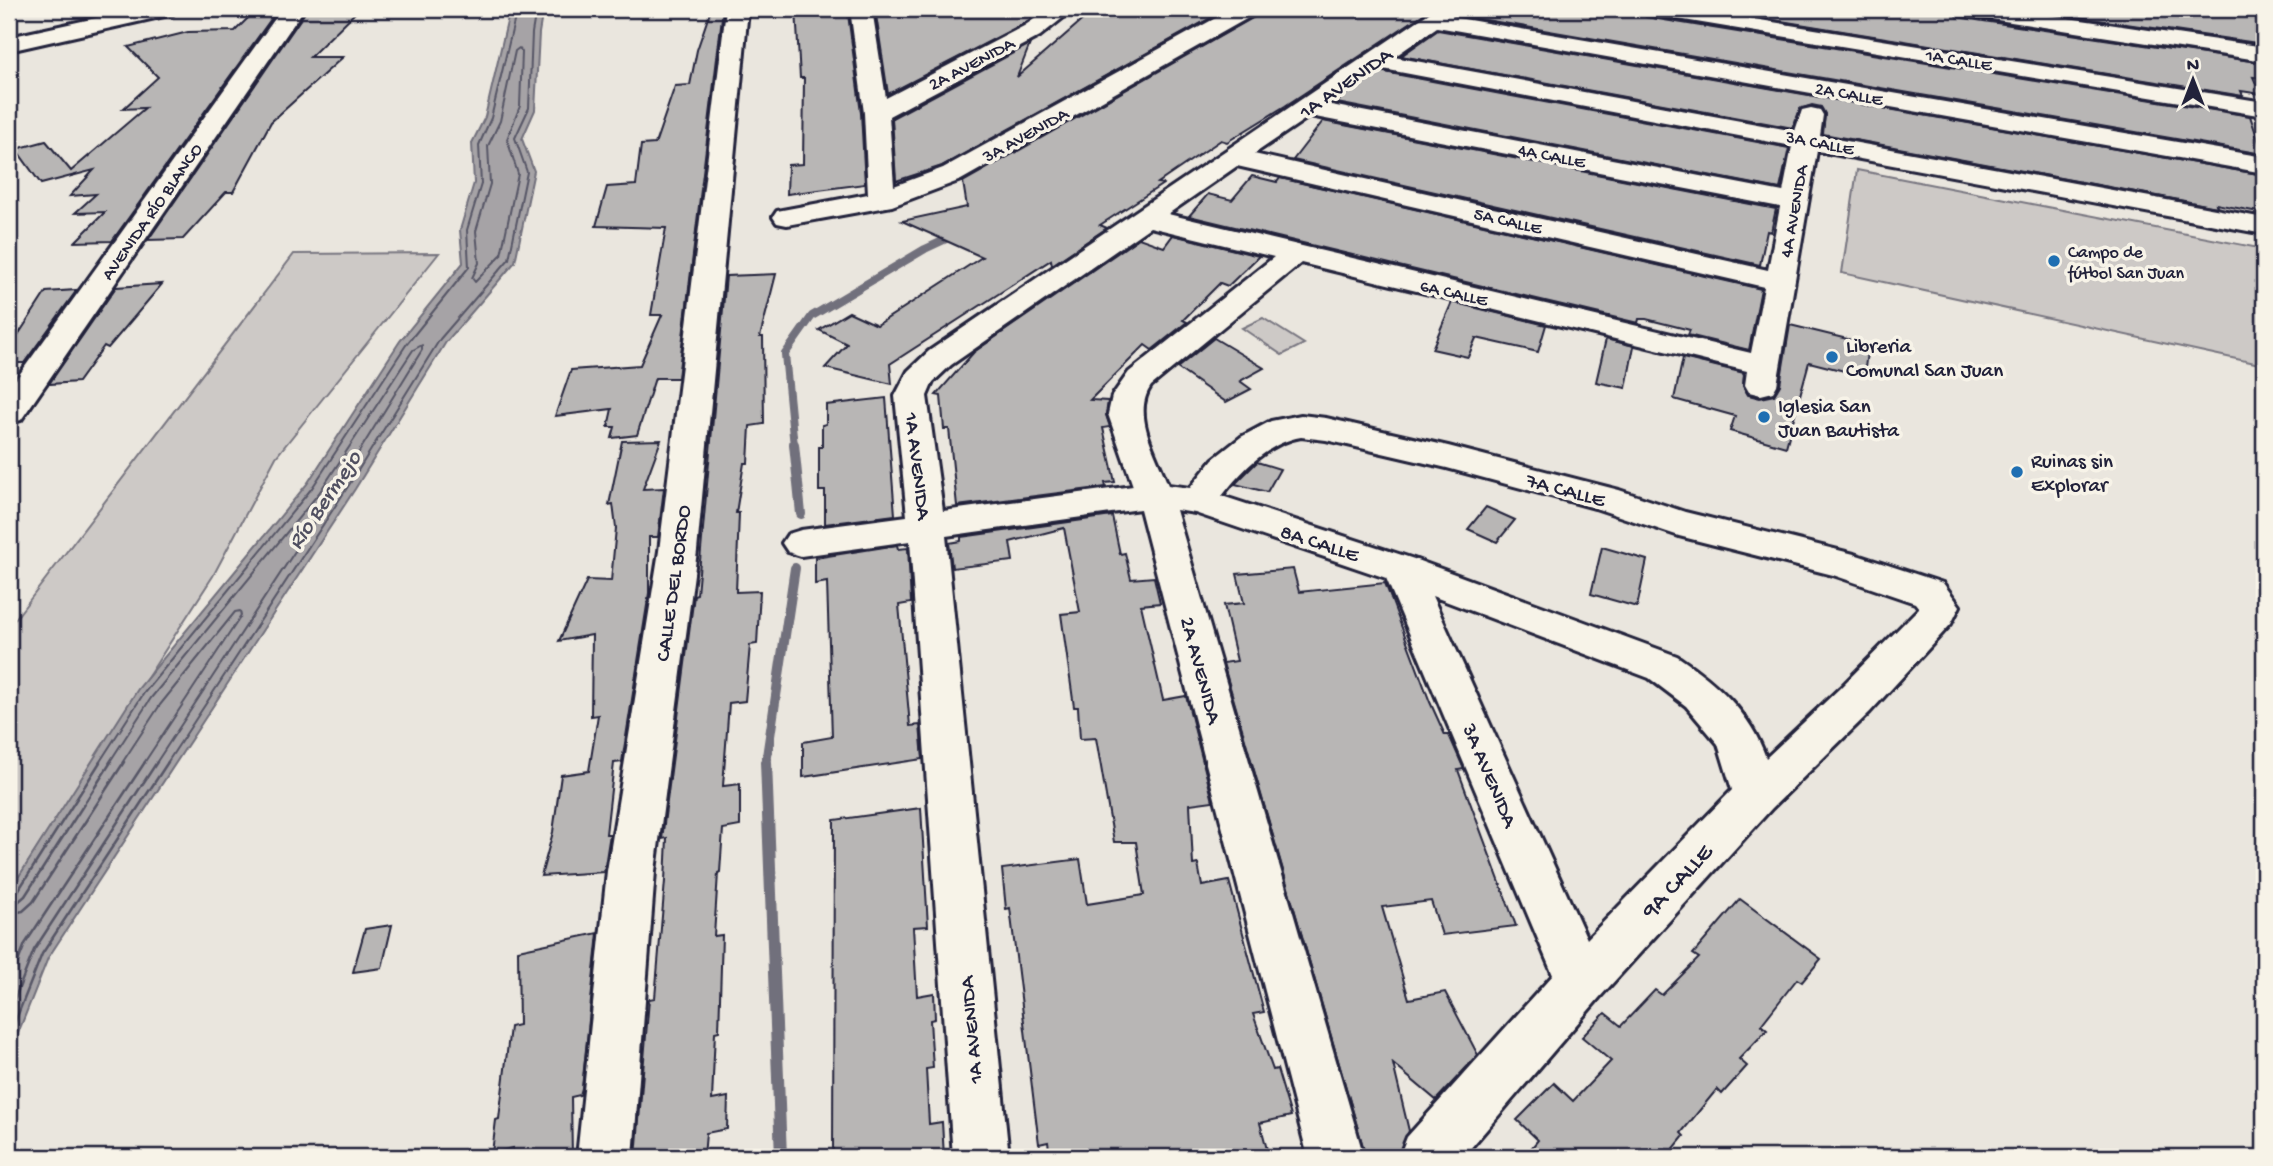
<svg xmlns="http://www.w3.org/2000/svg" width="2273" height="1166" font-family="'Gochi Hand',sans-serif">
<rect width="100%" height="100%" fill="#eae6de"/>
<filter id="ink" filterUnits="userSpaceOnUse"><feTurbulence type="fractalNoise" baseFrequency=".0143" numOctaves="2"/><feDisplacementMap in="SourceGraphic" scale="14" xChannelSelector="R" yChannelSelector="G"/><feConvolveMatrix kernelMatrix="1 2 1 2 8 2 1 2 1" color-interpolation-filters="sRGB"/></filter>
<g filter="url(#ink)">
<g fill="#cdc9c6" stroke="#787680" stroke-width="2">
<polygon points="1857,170 2264,249 2264,365 1842,273"/>
<polygon points="439,253 276,457 213,576 9,892 9,627 294,254"/>
<polygon points="1263,318 1304,344 1282,355 1242,328"/>
</g>
<polygon fill="#a6a3a6" stroke="#716f7b" stroke-width="2" points="510,9 543,9 539,33 535,110 522,139 534,171 515,262 446,342 355,489 48,958 9,1056 9,892 138,689 307,484 400,341 463,263 460,230 474,183 472,143 485,117"/>
<g fill="none" stroke-linecap="round" stroke-linejoin="round">
<g stroke="#575666" stroke-width="2">
<polygon points="519,48 522,52 520,106 507,139 518,174 501,255 475,282 472,278 479,263 476,231 490,184 488,146 500,121 515,51"/>
<polyline points="99,763 144,693 312,488 406,345 469,267 467,230 481,184 479,145 491,118 517,9"/>
<polyline points="109,763 151,698 319,493 413,350 422,345 422,350 341,481 156,763"/>
<polyline points="122,763 160,705 235,612 240,611 241,616 144,763"/>
<polyline points="167,763 349,485 440,339 509,259 527,172 515,138 529,108 532,33 536,9"/>
</g>
<g stroke="#575666" stroke-width="2.5">
<polyline points="9,894 18,891 100,762"/>
<polyline points="9,903 18,902 25,896 111,762"/>
<polyline points="9,914 23,911 33,902 124,762"/>
<polyline points="9,985 25,944 145,762"/>
<polyline points="9,1013 34,950 157,762"/>
<polyline points="9,1037 42,954 168,762"/>
</g>
<polyline stroke="#716f7b" stroke-width="8" points="794,446 785,354 812,316 925,249 955,235"/>
<g stroke="#716f7b" stroke-width="10">
<polyline points="794,444 801,514"/>
<polyline points="766,763 795,568"/>
</g>
<polyline stroke="#716f7b" stroke-width="12" points="766,762 781,1157"/>
</g>
<g fill="#b8b6b5" stroke="#22223b" stroke-width="2">
<polygon points="311,9 359,9 310,57 343,57 271,122 233,192 226,192 183,239 148,240 306,11"/>
<polygon points="711,9 723,9 678,378 655,378 637,435 612,438 615,427 608,427 612,409 555,416 571,370 640,365 662,315 651,315 666,228 596,226 607,187 636,185 641,145 655,144 675,86 690,85 697,50"/>
<polygon points="796,9 845,9 845,14 848,14 861,113 865,184 787,194 788,165 803,164 804,78 800,78"/>
<polygon points="915,9 1044,9 1023,24 888,94 876,15 911,16"/>
<polygon points="1095,9 1167,9 1179,12 1185,9 1227,9 942,166 896,181 892,118 1030,44 1017,77"/>
<polygon points="1261,9 1431,9 1285,106 1227,142 1221,140 1158,183 1163,184 1100,225 1107,228 1052,265 1051,260 890,364 892,384 825,368 847,344 819,330 849,312 877,325 982,257 902,221 967,207 963,182 1256,16"/>
<polygon points="1463,9 1640,9 1646,17 2250,116 2263,154 1457,15"/>
<polygon points="1707,9 1951,9 1957,17 2264,63 2264,78 2253,77 2261,94 2241,91 2243,96"/>
<polygon points="2023,9 2083,9 2109,12 2108,9 2226,9 2254,13 2264,38 2264,44"/>
<polygon points="276,12 112,241 75,242 105,212 75,213 96,194 70,196 94,170 41,184 16,149 46,141 71,171 145,108 123,109 158,77 128,47 188,32 235,31 253,13"/>
<polygon points="1438,30 2264,175 2264,213 2216,204 2217,207 1823,134 1825,114 1821,107 1812,105 1800,109 1793,128 1401,56"/>
<polygon points="1379,71 1789,148 1780,189 1337,103 1342,96"/>
<polygon points="1323,121 1776,209 1771,232 1767,231 1760,265 1293,160"/>
<polygon points="1252,176 1277,182 1280,178 1761,289 1749,350 1688,335 1690,330 1646,319 1639,319 1638,323 1189,216 1208,194 1232,200"/>
<polygon points="1173,235 1259,256 1228,286 1220,283 1183,320 1187,322 1152,350 1145,345 1090,400 1108,401 1106,415 1110,427 1103,428 1115,482 1105,483 1106,487 957,506 949,429 944,429 941,396 936,395 974,352 1139,238 1164,247"/>
<polygon points="776,274 760,337 763,337 764,424 750,426 748,463 744,463 736,513 739,513 736,592 760,591 757,644 750,645 745,701 729,703 723,786 740,784 740,826 723,829 720,872 718,873 714,936 722,935 719,1031 715,1032 712,1100 728,1097 727,1129 706,1133 704,1157 636,1157 649,999 655,998 665,881 667,838 662,839 694,595 697,594 726,276"/>
<polygon points="162,284 108,348 104,346 78,382 49,384 116,287"/>
<polygon points="77,290 24,363 9,363 9,349 46,292"/>
<polygon points="1452,302 1546,325 1538,352 1476,338 1468,357 1432,349"/>
<polygon points="1790,325 1868,344 1864,376 1809,362 1786,447 1730,431 1735,416 1674,399 1683,358 1744,373 1743,386 1748,395 1760,398 1774,395 1780,385"/>
<polygon points="1214,338 1264,368 1240,381 1251,389 1226,402 1177,368"/>
<polygon points="1606,339 1634,346 1626,388 1596,382"/>
<polygon points="886,398 895,515 825,524 825,491 819,491 819,447 822,447 822,425 826,424 826,405"/>
<polygon points="661,440 643,489 664,488 658,537 649,537 649,593 622,762 614,763 606,834 610,834 604,872 541,876 553,832 561,775 589,771 598,715 591,716 592,635 559,641 587,580 611,581 616,528 613,504 609,505 622,441"/>
<polygon points="1257,462 1280,469 1267,492 1235,484"/>
<polygon points="1486,507 1515,520 1497,542 1468,529"/>
<polygon points="1112,516 1120,554 1125,553 1131,579 1154,577 1160,603 1141,605 1163,700 1186,696 1213,801 1190,804 1193,865 1198,864 1202,886 1229,881 1264,1012 1253,1014 1273,1070 1277,1069 1291,1116 1260,1123 1269,1157 1050,1157 1048,1142 1039,1144 1010,908 1006,909 1002,869 1080,859 1087,904 1144,895 1136,842 1114,842 1096,738 1080,739 1078,707 1074,707 1061,614 1080,612 1064,528 1010,542 1013,561 952,568 949,543 961,541 961,537"/>
<polygon points="897,545 898,549 908,548 911,603 899,605 910,726 920,725 923,759 803,777 803,742 832,737 827,582 815,584 815,558"/>
<polygon points="1602,547 1647,560 1637,607 1591,594"/>
<polygon points="1293,569 1299,592 1385,583 1430,702 1445,735 1449,735 1464,769 1458,770 1516,926 1442,935 1431,901 1382,907 1409,999 1445,992 1478,1055 1436,1100 1393,1064 1409,1131 1397,1157 1366,1157 1223,663 1237,661 1224,605 1244,603 1237,574"/>
<polygon points="921,808 928,926 913,927 917,996 934,993 935,1019 930,1020 933,1068 926,1069 929,1124 942,1122 944,1157 833,1157 834,820"/>
<polygon points="1740,899 1821,959 1802,982 1797,979 1761,1025 1767,1030 1739,1059 1747,1066 1722,1094 1717,1089 1681,1133 1684,1136 1667,1157 1524,1157 1538,1140 1517,1120 1554,1083 1573,1101 1611,1061 1582,1037 1605,1013 1621,1026 1655,990 1662,995 1699,958 1693,954"/>
<polygon points="392,925 382,968 353,972 365,929"/>
<polygon points="598,933 582,1088 580,1095 571,1097 572,1157 513,1157 513,1148 492,1153 496,1120 499,1119 510,1027 519,1025 518,950"/>
</g>
<g fill="none" stroke-linecap="round" stroke-linejoin="round">
<g stroke="#22223b" stroke-width="6">
<g id="street">
<polygon points="282,9 304,9 21,420 9,423 9,389"/>
<polygon points="726,9 748,9 697,551 655,871 633,1157 577,1157 607,871 659,551"/>
<polygon points="850,9 872,9 886,98 1024,26 1049,9 1074,9 1040,36 889,116 894,186 943,168 1232,9 1258,9 1255,14 961,180 892,206 787,225 777,223 773,217 777,211 868,194 864,113"/>
<path d="M1435,9H1460L1452,17L2264,157V173L1437,27L1394,57L1795,131L1802,110L1811,108L1820,110L1823,115L1820,136L2264,218V234L1817,151L1777,385L1773,392L1761,395L1749,392L1745,385L1747,371L1301,263L1151,386C1131,415 1157,455 1168,485L1190,488L1213,459L1241,437L1271,421L1301,415L1326,418L1448,446L1619,490L1685,512L1854,554L1943,583L1960,606L1951,624L1870,712L1772,808L1599,998L1463,1157H1399L1407,1137L1553,975L1386,578L1195,513L1176,510L1364,1157H1308L1140,509L946,536L1009,1157H953L910,541L801,556L788,552L782,543L788,534L801,530L907,516L895,396L908,371L929,351ZM1378,68L1792,146L1783,192L1326,104ZM1310,116L1780,207L1768,270L1254,154ZM1237,166L1764,287L1751,353L1168,214ZM1150,227L1274,257L1129,372L1112,396L1108,414L1133,486L943,511L927,396L933,382L951,365ZM1301,437L1326,440L1447,468L1595,508L1679,536L1833,575L1915,603L1919,608L1840,688L1766,758C1750,712 1717,683 1677,656L1414,559L1222,496C1241,471 1269,442 1301,437ZM1432,596L1649,678L1686,706L1718,744L1732,790L1587,939Z"/>
<polygon points="1643,9 1692,9 2264,102 2264,116 1654,15 1646,14"/>
<polygon points="1954,9 2007,9 2264,47 2264,61 1965,15 1957,14"/>
</g>
</g>
<g stroke="#22223b" stroke-width="6">
<polygon id="secondary" points="137,9 176,9 173,14 9,51 9,37"/>
</g>
<use href="#street" fill="#f7f3e8" fill-rule="evenodd"/>
<use href="#secondary" fill="#f7f3e8" fill-rule="evenodd"/>
</g>
</g>
<g fill="#1f6fb2" stroke="#f7f3e8" stroke-width="2.5">
<circle cx="2054" cy="261" r="7"/>
<circle cx="1832" cy="357" r="7"/>
<circle cx="1764" cy="417" r="7"/>
<circle cx="2017" cy="472" r="7"/>
</g>
<g text-anchor="middle" stroke-width="7" stroke-linejoin="round" paint-order="stroke">
<g font-size="18" fill="#22223b" stroke="#f7f3e8">
<text transform="translate(1959 59) rotate(9)" y="6">1A CALLE</text>
<text transform="translate(971 63) rotate(-28)" y="6">2A AVENIDA</text>
<text transform="translate(1849 93) rotate(10)" y="6">2A CALLE</text>
<text transform="translate(1025 134) rotate(-29)" y="6">3A AVENIDA</text>
<text transform="translate(1820 142) rotate(11)" y="6">3A CALLE</text>
<text transform="translate(1552 155) rotate(11)" y="6">4A CALLE</text>
<text transform="translate(151 211) rotate(-55)" y="6">AVENIDA RÍO BLANCO</text>
<text transform="translate(1793 211) rotate(-80)" y="6">4A AVENIDA</text>
<text transform="translate(1508 220) rotate(13)" y="6">5A CALLE</text>
<text transform="translate(1454 292) rotate(13)" y="6">6A CALLE</text>
</g>
<g font-size="18" fill="#22223b" stroke="#f7f3e8" text-anchor="start">
<text x="2068" y="257">Campo de<tspan x="2068" dy="21">fútbol San Juan</tspan></text>
</g>
<g font-size="21" fill="#22223b" stroke="#f7f3e8">
<text transform="translate(1345 82) rotate(-35)" y="7">1A AVENIDA</text>
<text transform="translate(919 466) rotate(83)" y="7">1A AVENIDA</text>
<text transform="translate(1566 489) rotate(15)" y="7">7A CALLE</text>
<text transform="translate(1320 542) rotate(18)" y="7">8A CALLE</text>
<text transform="translate(672 583) rotate(-82)" y="7">CALLE DEL BORDO</text>
<text transform="translate(1202 670) rotate(75)" y="7">2A AVENIDA</text>
<text transform="translate(1491 775) rotate(67)" y="7">3A AVENIDA</text>
<text transform="translate(970 1030) rotate(-95)" y="7">1A AVENIDA</text>
</g>
<g font-size="21" fill="#22223b" stroke="#f7f3e8" text-anchor="start">
<text x="1846" y="352">Libreria<tspan x="1846" dy="24">Comunal San Juan</tspan></text>
<text x="1778" y="412">Iglesia San<tspan x="1778" dy="24">Juan Bautista</tspan></text>
<text x="2031" y="467">Ruinas sin<tspan x="2031" dy="24">Explorar</tspan></text>
</g>
<g font-size="23" font-style="italic" fill="#504f60" stroke="#f7f3e8">
<text transform="translate(323 499) rotate(-56)" y="8">Río Bermejo</text>
</g>
<g font-size="24" fill="#22223b" stroke="#f7f3e8">
<text transform="translate(1676 880) rotate(-47)" y="8">9A CALLE</text>
</g>
</g>
<rect width="2273" height="1166" fill="none" stroke="#f7f3e8" stroke-width="35"/>
<rect x="18" y="18" width="2238" height="1131" fill="none" stroke="#22223b" stroke-width="2.5" filter="url(#ink)"/>
<g transform="translate(2193 80)" stroke="#f7f3e8" stroke-width="5" paint-order="stroke">
<path d="M0-5L12 26L0 18L-12 26Z" fill="#22223b"/>
<text y="-10" font-size="19" font-weight="bold" text-anchor="middle" fill="#22223b">N</text>
</g>
</svg>
